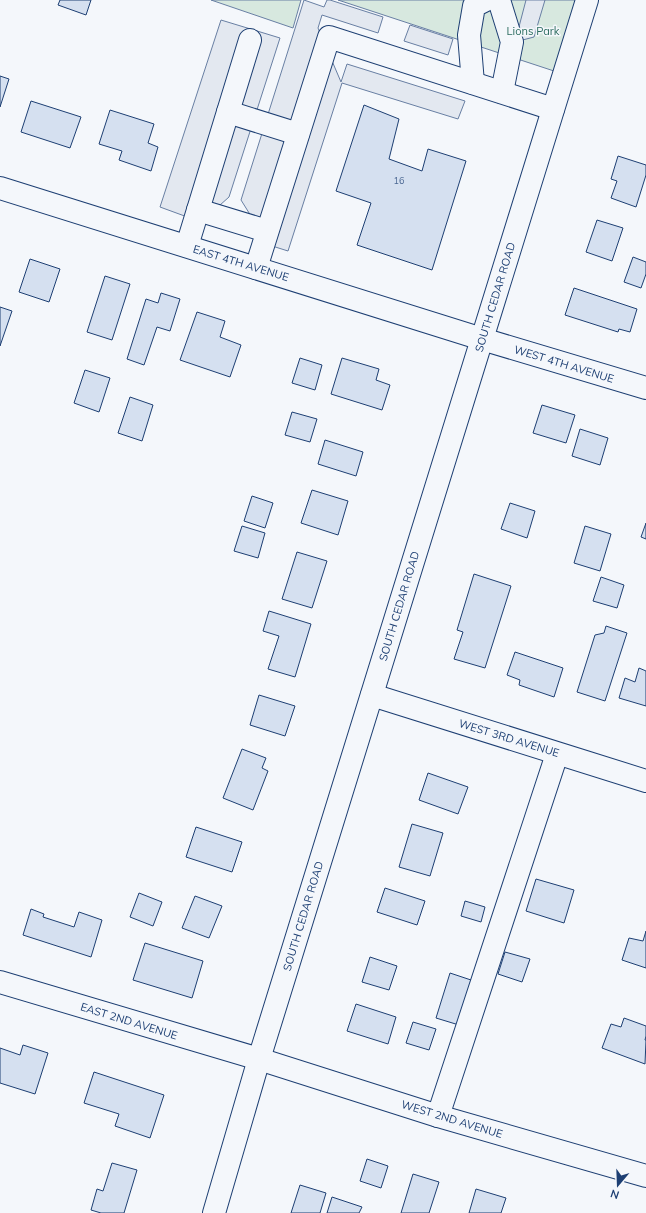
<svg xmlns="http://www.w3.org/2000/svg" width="646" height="1213" font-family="Mulish,sans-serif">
<rect width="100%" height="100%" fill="#f4f7fb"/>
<g fill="#d7e8df" stroke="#687fa3">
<polygon points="211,0 301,0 293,28"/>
<polygon points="338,0 576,0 554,71"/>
</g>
<g fill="#e3e8f0" stroke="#687fa3">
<polygon points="304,0 324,7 327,0 330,0 383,17 378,33 322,15 318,28 341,82 347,64 465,101 458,119 342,83 288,251 269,245 241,200"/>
<polygon points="526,0 545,0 534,37 515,42"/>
<polygon points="221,20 280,38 229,197 201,222 160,207"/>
<polygon points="410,25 453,39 448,55 404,41"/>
</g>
<g fill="#d5e0f0" stroke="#1d3f73">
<polygon points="60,0 91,0 86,15 58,5"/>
<polygon points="0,76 9,79 0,107"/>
<polygon points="31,101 81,117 70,148 21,132"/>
<polygon points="364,105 399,119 389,159 422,171 428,149 466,161 432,270 357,245 371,203 336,191"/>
<polygon points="110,110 154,124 148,143 158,147 151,171 119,160 122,151 99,144"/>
<polygon points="618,156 646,165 646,175 636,207 611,198 617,181 611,179"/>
<polygon points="597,220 623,228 612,261 586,252"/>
<polygon points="633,257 646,262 646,274 641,288 624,282"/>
<polygon points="30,259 60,269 49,302 19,292"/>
<polygon points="105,276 130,284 112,340 87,332"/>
<polygon points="574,288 637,309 630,332 619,329 618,332 565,315"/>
<polygon points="161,293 180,299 170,331 157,327 144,365 127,359 146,299 158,303"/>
<polygon points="0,307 12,311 0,346"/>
<polygon points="197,312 225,321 220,337 241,345 230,377 180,360"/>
<polygon points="300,358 322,365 315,390 292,383"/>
<polygon points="342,358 379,369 376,380 390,385 382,410 331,394"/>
<polygon points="85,370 110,378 99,412 74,403"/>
<polygon points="130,397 153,405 142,441 118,433"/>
<polygon points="542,405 575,415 566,443 533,433"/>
<polygon points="292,412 317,419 310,442 285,435"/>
<polygon points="580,429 608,438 600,465 572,456"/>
<polygon points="325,440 363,452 356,476 318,464"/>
<polygon points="312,490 348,501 338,535 301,523"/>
<polygon points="252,496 273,503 265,528 244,521"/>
<polygon points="510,503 535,511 527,538 501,529"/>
<polygon points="646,523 646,539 641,537"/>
<polygon points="242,526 265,533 258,558 234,551"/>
<polygon points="585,526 611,534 600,571 574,563"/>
<polygon points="297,552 327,561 312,608 282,599"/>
<polygon points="474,574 511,586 485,668 454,659 463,632 457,630"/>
<polygon points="601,577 624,585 617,608 593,601"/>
<polygon points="269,611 311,624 295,677 268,669 279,636 263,631"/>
<polygon points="606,626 627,633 605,701 577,692 595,635 604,633"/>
<polygon points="515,652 563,668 554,697 519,685 520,680 507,675"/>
<polygon points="639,668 646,671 646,706 619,698 625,678 635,682"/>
<polygon points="259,695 295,706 285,736 250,725"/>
<polygon points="242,749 266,758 262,768 268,771 253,810 223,798"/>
<polygon points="428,773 468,787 458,814 419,800"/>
<polygon points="412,824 443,833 430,876 399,867"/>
<polygon points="196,827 242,842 232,872 186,857"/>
<polygon points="536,879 574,890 564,923 526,911"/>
<polygon points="385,888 425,901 417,925 377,912"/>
<polygon points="139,893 162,902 153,926 130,917"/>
<polygon points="195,896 222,906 209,938 182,928"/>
<polygon points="465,901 485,907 481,922 461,916"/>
<polygon points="31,909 44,914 43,917 74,927 79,912 102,920 91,957 23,935"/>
<polygon points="646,931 646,968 622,960 629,938 643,941"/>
<polygon points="145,943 203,961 192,998 133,980"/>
<polygon points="505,952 530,959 522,982 498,974"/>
<polygon points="370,957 397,966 389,990 362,982"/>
<polygon points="450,973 474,981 459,1025 436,1018"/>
<polygon points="356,1004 396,1017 388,1044 347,1031"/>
<polygon points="624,1018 646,1026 646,1036 645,1040 646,1040 645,1064 602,1048 611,1024 621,1027"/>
<polygon points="413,1022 436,1029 429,1050 406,1043"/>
<polygon points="23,1045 48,1053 35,1094 0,1083 0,1048 20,1055"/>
<polygon points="94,1072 164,1095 150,1138 115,1126 119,1114 84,1103"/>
<polygon points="367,1159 388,1166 381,1188 360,1181"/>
<polygon points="112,1163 137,1170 124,1213 101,1213 91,1210 97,1189 103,1191"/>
<polygon points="413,1174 439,1182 429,1213 401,1213"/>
<polygon points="300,1185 326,1193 320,1213 291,1213"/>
<polygon points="476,1189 506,1198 501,1213 469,1213"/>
<polygon points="332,1197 362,1207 359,1213 327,1213"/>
</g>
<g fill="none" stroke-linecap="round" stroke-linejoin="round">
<g stroke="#1d3f73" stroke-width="24">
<g id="minor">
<polyline points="499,0 512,42 502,92"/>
<polyline points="473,83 469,35 474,6 486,0"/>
<polyline points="228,112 298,134"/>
<polyline points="0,188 482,339 646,388"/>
<polyline points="198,210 250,40"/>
<polyline points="187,246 198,210 267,231"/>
<polyline points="256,268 329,37 553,109"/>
<polyline points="372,695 646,781"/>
<polyline points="0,982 259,1059 438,1116 646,1176"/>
<polyline points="438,1116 557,754"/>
</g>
</g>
<g stroke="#1d3f73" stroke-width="24">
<polyline id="major" points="214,1213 259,1059 587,0"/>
</g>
<use href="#minor" stroke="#f4f7fb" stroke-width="22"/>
<use href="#major" stroke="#f4f7fb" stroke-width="22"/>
</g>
<g text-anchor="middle" stroke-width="3" stroke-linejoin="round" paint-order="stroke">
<g font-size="9" fill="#4b6792">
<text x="399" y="184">16</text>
</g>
<g font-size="11" fill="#2c6c60" stroke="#f4f7fb">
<text x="533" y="35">Lions Park</text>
</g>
<g font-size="11" fill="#1d3f73" stroke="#f4f7fb">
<text transform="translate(241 263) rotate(17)" y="4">EAST 4TH AVENUE</text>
<text transform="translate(495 297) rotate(-73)" y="4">SOUTH CEDAR ROAD</text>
<text transform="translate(564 364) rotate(17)" y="4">WEST 4TH AVENUE</text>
<text transform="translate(399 606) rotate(-73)" y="4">SOUTH CEDAR ROAD</text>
<text transform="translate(509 738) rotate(17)" y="4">WEST 3RD AVENUE</text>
<text transform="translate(303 916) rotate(-73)" y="4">SOUTH CEDAR ROAD</text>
<text transform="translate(129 1021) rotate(17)" y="4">EAST 2ND AVENUE</text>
<text transform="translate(452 1119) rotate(17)" y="4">WEST 2ND AVENUE</text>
</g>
</g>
<g transform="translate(618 1185) rotate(199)" stroke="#f4f7fb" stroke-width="3" paint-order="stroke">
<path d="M0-3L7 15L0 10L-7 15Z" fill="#1d3f73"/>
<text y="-6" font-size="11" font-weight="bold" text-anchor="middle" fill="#1d3f73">N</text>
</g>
</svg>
